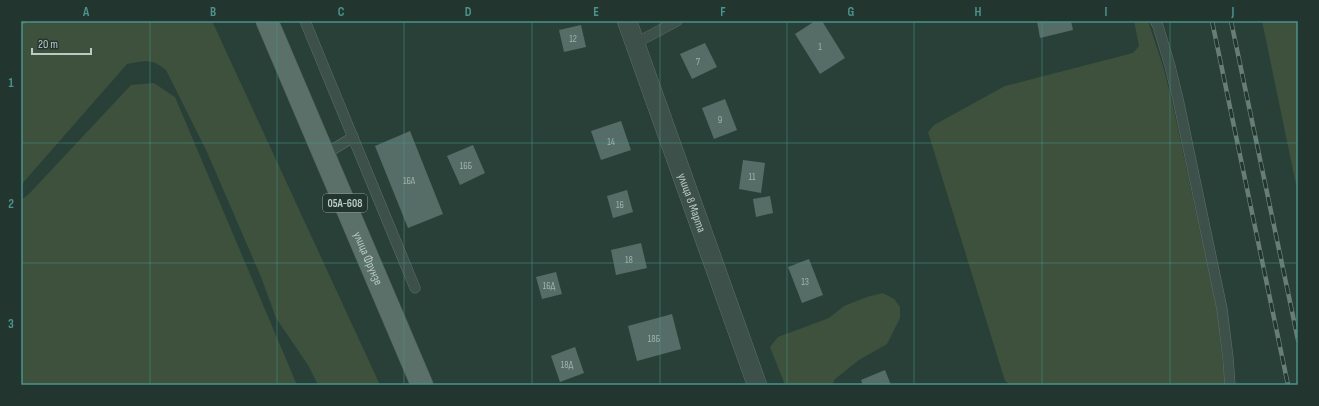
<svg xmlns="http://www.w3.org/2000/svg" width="1319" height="406" font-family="'Sofia Sans Condensed',sans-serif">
<rect width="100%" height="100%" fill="#294038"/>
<g fill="#3d513c">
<path d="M21,21H212L380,385H318L308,365L276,318L261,277L207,152L166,70C151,58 145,61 127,64L21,185Z"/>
<polygon points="1134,21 1148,21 1163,66 1172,101 1217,311 1225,385 1011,385 1005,381 928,132 934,125 1005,86 1133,53 1139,46"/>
<polygon points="1262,21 1298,21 1298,194"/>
<polygon points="154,83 175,97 297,385 21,385 21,200 28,195 131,85"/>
<polygon points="883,293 894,299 900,307 900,318 887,344 859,360 835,379 832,385 785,385 770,347 778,337 829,318 844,306 867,297"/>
</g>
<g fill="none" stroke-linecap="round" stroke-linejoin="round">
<polyline stroke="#406559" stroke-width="6" points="21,22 23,21"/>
</g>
<g fill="#556d66">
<polygon points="815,21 822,21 845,58 820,74 795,34"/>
<polygon points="1037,21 1071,21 1073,30 1040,38"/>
<polygon points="581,25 586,47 564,52 559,30"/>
<polygon points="705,43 717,67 692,79 680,54"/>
<polygon points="725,99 737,130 714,139 702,108"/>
<polygon points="621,121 631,150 601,160 591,131"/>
<polygon points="410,131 443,214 408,228 375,146"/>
<polygon points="473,145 485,173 460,185 447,156"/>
<polygon points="743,160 765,163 761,193 739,189"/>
<polygon points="627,190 633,212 613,218 607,196"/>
<polygon points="770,196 773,213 756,217 753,199"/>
<polygon points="641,243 647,268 616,275 611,250"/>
<polygon points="809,259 823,295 802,303 788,267"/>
<polygon points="556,272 562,294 542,299 536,277"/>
<polygon points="672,314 681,349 637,361 628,326"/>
<polygon points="575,347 584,373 560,382 551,356"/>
<polygon points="885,370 891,385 863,385 861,380"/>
</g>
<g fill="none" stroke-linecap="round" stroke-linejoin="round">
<g stroke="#5e706a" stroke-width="11">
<g id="service">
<polyline points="305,21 415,288"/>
<polyline points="1155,21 1158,26 1170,66 1178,99 1222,309 1228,358 1230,385"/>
<polyline points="634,44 677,21"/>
<polyline points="324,155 353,137"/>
</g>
</g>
<g stroke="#5e706a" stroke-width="20">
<g id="minor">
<path id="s1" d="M627,21L757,385"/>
</g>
</g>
<g stroke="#4a5c56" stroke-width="23">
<g id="primary">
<path id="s2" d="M267,21L422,385"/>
</g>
</g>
<use href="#service" stroke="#3d504a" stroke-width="10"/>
<use href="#minor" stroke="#3d504a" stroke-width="19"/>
<use href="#primary" stroke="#5b7069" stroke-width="22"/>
<g stroke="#677e76" stroke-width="4.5">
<g id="rail">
<polyline points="1212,21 1288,385"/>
<polyline points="1231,21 1298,340"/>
</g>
</g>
<use href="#rail" stroke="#22352f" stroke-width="3" stroke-dasharray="9" stroke-linecap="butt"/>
</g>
<path fill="none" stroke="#4b938c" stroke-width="1" stroke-opacity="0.55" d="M150,21V385M277,21V385M404,21V385M532,21V385M660,21V385M787,21V385M914,21V385M1042,21V385M1170,21V385M21,143H1298M21,263H1298"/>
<g text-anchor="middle" stroke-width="4" stroke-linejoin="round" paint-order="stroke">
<g font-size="10" fill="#a1b3ad">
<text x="573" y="42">12</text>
<text x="820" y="50">1</text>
<text x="698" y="65">7</text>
<text x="720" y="123">9</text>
<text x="611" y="145">14</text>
<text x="466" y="169">16Б</text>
<text x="752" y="180">11</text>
<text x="409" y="184">16А</text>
<text x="620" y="208">16</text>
<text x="629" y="263">18</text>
<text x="805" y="285">13</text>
<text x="549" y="289">16Д</text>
<text x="654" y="342">18Б</text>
<text x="567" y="368">18Д</text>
</g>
<rect fill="#22352f" stroke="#8c9d98" stroke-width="1" x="323" y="194" width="44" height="18" rx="3"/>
<g font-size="11" font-weight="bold" fill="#bacac5">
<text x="345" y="207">05А-608</text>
</g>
<g font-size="12" fill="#bacac5" stroke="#22352f">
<text dy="4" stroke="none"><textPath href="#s1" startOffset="193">улица 8 Марта</textPath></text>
<text dy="4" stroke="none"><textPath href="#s2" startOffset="258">улица Фрунзе</textPath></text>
</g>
</g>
<rect width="1319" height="406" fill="none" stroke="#22352f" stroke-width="44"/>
<path d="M32 48v6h59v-6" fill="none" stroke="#bacac5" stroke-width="2"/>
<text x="38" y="48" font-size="12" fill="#bacac5" stroke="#22352f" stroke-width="3" paint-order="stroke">20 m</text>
<rect x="22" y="22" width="1275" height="362" fill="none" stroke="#4b938c" stroke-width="1.5"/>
<g font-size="13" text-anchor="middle" font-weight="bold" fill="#4b938c">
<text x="86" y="16">A</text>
<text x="213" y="16">B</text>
<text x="341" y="16">C</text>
<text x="468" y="16">D</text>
<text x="596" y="16">E</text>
<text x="723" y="16">F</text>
<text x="851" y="16">G</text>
<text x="978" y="16">H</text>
<text x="1106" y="16">I</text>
<text x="1233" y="16">J</text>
<text x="11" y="87">1</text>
<text x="11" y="208">2</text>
<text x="11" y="328">3</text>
</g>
</svg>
